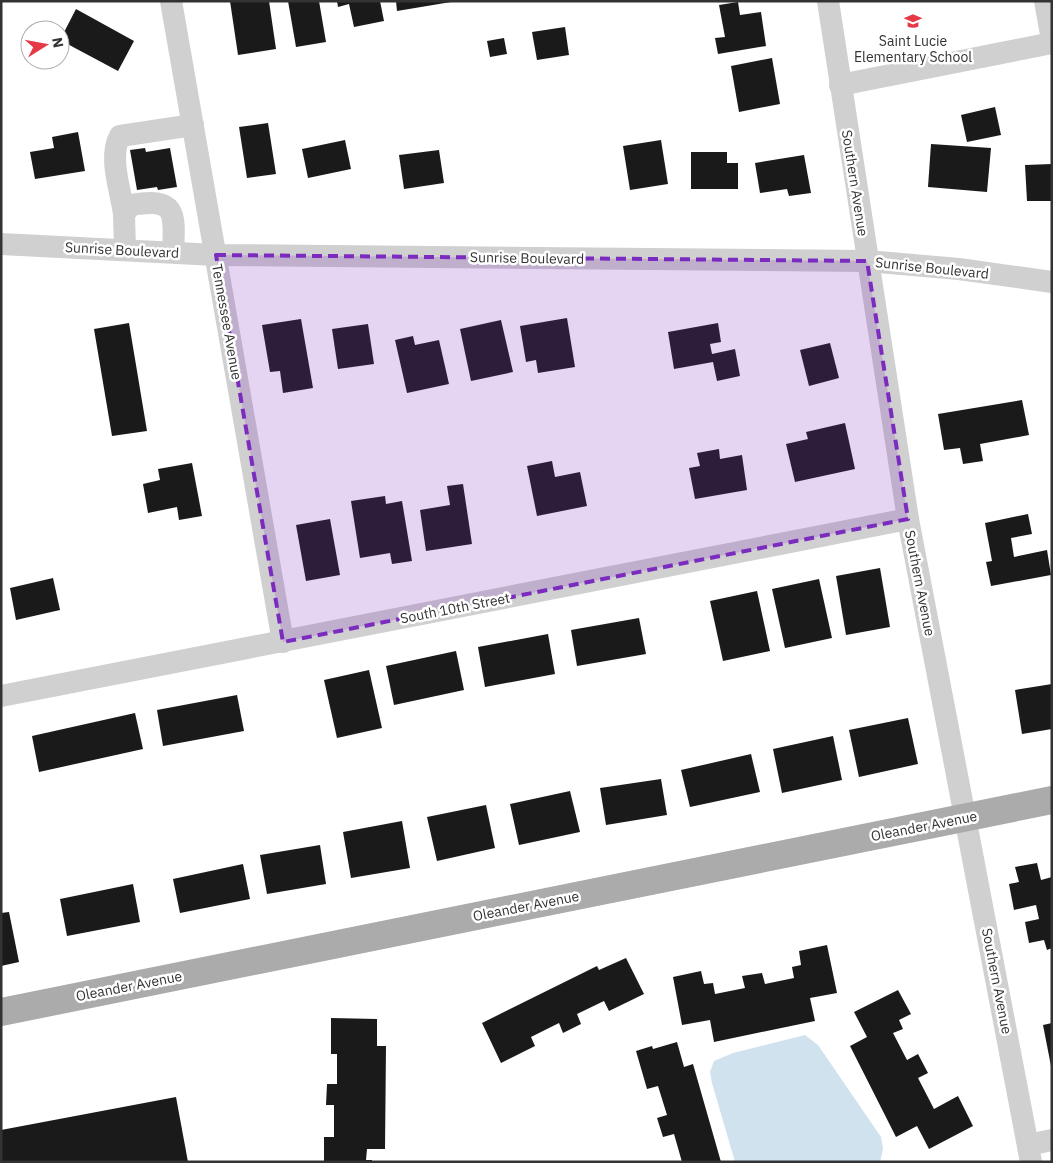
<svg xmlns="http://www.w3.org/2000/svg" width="1053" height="1163" font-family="'IBM Plex Sans',sans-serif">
<rect width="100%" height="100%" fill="#fff"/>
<polygon fill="#cfe2ee" points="805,1035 818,1045 881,1137 883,1149 880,1162 735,1162 712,1083 710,1072 714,1061 733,1053"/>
<g fill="#1a1a1a">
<polygon points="230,1 269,1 276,49 238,55"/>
<polygon points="288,1 319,1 326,42 296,47"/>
<polygon points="337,1 380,1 384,21 354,27 349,4 338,7"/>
<polygon points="396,1 451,1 451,2 397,11"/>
<polygon points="738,2 740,15 761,12 766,46 718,54 715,38 725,37 719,5"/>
<polygon points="76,9 134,41 118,71 60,40"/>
<polygon points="565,27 569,55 537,60 532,32"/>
<polygon points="504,38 507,54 490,57 487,41"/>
<polygon points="772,58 780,104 739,112 731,66"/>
<polygon points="995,107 1001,135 967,142 961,115"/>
<polygon points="268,123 276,174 247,178 239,127"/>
<polygon points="78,132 85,171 35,179 30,152 54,148 52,137"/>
<polygon points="345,140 351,169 308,178 302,149"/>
<polygon points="661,140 668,184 630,190 623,146"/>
<polygon points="931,144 991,148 987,192 928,187"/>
<polygon points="145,148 146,152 170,148 177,187 158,190 157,187 137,190 130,150"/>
<polygon points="439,150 444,183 404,189 399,155"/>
<polygon points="691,152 727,152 727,163 738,163 738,189 691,189"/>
<polygon points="804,155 811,193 789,196 787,189 760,193 755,163"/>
<polygon points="1052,164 1052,201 1027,201 1025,165"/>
<polygon points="567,318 575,367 538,373 536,360 526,362 520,326"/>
<polygon points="301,319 313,388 283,393 280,371 270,372 262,325"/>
<polygon points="501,320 513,372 471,381 460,329"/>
<polygon points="129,323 147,431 112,436 94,329"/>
<polygon points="718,323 721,342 710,344 712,354 735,349 740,376 717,381 713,362 674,369 668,332"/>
<polygon points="368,324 374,364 338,369 332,329"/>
<polygon points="413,336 415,345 439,340 449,384 407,393 395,340"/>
<polygon points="830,343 839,378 809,386 800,350"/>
<polygon points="1022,400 1029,435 980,444 983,461 963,464 960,448 944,450 938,414"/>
<polygon points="845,423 855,469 795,482 786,444 808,439 806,432"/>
<polygon points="719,449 720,459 742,455 747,490 695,499 689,468 700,466 697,453"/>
<polygon points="552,461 555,477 580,472 587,506 537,516 527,466"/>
<polygon points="192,463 202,516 179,520 177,507 148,513 143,484 160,480 158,469"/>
<polygon points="463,484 472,544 426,551 420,510 450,505 447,486"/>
<polygon points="385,496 386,504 402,501 412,561 392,564 390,553 360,558 351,501"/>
<polygon points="1028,514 1032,534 1011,538 1014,557 1047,550 1051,575 991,586 986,562 992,561 985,523"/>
<polygon points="330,519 340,575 306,581 296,525"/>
<polygon points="880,568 890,627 846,635 836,576"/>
<polygon points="53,578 60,610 16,620 10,588"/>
<polygon points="819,579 832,638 785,648 772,589"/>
<polygon points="757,591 770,651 723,661 710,601"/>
<polygon points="639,618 646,654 577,666 571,630"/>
<polygon points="548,634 555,674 485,687 478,647"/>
<polygon points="456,651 464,690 394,705 386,666"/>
<polygon points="369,670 382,728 337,738 324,680"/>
<polygon points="1052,684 1052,729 1022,734 1015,690"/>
<polygon points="237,695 244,731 163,746 157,710"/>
<polygon points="135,713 143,749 39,772 32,736"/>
<polygon points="908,718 918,764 859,777 849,730"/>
<polygon points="833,736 842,780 782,793 773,749"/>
<polygon points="751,754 760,792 690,807 681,770"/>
<polygon points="661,779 667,815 606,825 600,788"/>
<polygon points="570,791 580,832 519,845 510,804"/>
<polygon points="486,805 495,848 437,861 427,817"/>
<polygon points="402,821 410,868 351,878 343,832"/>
<polygon points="320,845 326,884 267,894 260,855"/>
<polygon points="1037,863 1041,880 1052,877 1052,948 1047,950 1044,940 1029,943 1025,922 1039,919 1036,905 1014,910 1009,884 1019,882 1015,867"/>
<polygon points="243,864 250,899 180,913 173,879"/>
<polygon points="133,884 140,922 67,936 60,899"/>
<polygon points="9,912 19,962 1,966 1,913"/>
<polygon points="827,945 837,993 810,998 815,1021 714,1042 710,1020 682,1025 673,977 701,971 704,984 713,983 715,994 745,988 742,976 762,973 765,984 794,978 792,967 801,965 799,951"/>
<polygon points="626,958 644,994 609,1011 604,1001 577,1014 581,1024 563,1033 559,1023 531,1037 535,1046 501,1063 482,1023 597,966 599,970"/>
<polygon points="898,990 911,1014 899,1020 903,1029 893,1033 907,1060 918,1054 928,1073 918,1078 934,1109 958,1096 973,1126 929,1149 917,1126 896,1137 850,1046 867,1037 854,1012"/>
<polygon points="331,1018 377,1019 377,1046 386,1046 385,1149 367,1149 366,1160 372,1160 372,1162 324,1162 324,1137 334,1137 334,1105 326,1105 327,1084 337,1084 337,1054 331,1054"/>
<polygon points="1052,1023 1052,1066 1051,1066 1043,1025"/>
<polygon points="677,1042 684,1067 693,1064 721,1162 682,1162 674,1134 663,1137 657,1118 667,1115 658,1086 647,1089 636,1051 652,1046 653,1049"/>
<polygon points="176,1097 188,1162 1,1162 1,1130"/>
</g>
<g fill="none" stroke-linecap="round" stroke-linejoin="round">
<g stroke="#d0d0d0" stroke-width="22">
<polyline points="171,1 283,642"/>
<polyline points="828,1 908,519 1031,1162"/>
<polyline points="1045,1 1052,40"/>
<polyline points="840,85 1052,43"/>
<path d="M124,214C121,191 108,157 120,136L193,125"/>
<polyline points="1,244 216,255 867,261 959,269 1052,282"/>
<path d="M125,250L124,214L131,205C177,197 175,213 173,252"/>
<polyline points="1,696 908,519"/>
<polyline points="1028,1145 1052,1140"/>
</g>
<polyline stroke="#ababab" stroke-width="28" points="1,1012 1052,800"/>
</g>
<path fill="#7b2cbf" fill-opacity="0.2" stroke="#7b2cbf" stroke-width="4" stroke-dasharray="10 6" stroke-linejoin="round" d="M216,255L867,261L908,519L283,642Z"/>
<defs>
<g id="school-bare" transform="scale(1.35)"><path d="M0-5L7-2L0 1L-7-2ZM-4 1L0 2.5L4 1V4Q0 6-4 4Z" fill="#e63946" stroke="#fff" stroke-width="2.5" paint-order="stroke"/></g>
</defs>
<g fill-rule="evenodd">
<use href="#school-bare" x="913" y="21"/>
</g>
<g text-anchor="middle" stroke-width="5" stroke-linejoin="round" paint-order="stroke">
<g font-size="14" fill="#333" stroke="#fff">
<text x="913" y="46">Saint Lucie<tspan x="913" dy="16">Elementary School</tspan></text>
</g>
<g font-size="14" fill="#333" stroke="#fff">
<text transform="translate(855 183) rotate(81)" y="5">Southern Avenue</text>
<text transform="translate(122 250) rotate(3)" y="5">Sunrise Boulevard</text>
<text transform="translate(527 258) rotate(1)" y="5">Sunrise Boulevard</text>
<text transform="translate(932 268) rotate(6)" y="5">Sunrise Boulevard</text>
<text transform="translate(227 322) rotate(80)" y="5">Tennessee Avenue</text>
<text transform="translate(920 583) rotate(79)" y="5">Southern Avenue</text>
<text transform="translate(455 608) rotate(-11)" y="5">South 10th Street</text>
<text transform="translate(924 826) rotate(-11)" y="5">Oleander Avenue</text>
<text transform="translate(526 906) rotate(-11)" y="5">Oleander Avenue</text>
<text transform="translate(997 981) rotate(79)" y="5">Southern Avenue</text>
<text transform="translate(129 986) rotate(-11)" y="5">Oleander Avenue</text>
</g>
</g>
<rect width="1053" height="1163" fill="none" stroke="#333333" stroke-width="5"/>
<g transform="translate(45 45) rotate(79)"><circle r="24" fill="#ffffff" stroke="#adadad"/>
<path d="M0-4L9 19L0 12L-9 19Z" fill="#e63946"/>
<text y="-8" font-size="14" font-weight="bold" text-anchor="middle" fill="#333333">N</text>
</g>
</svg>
